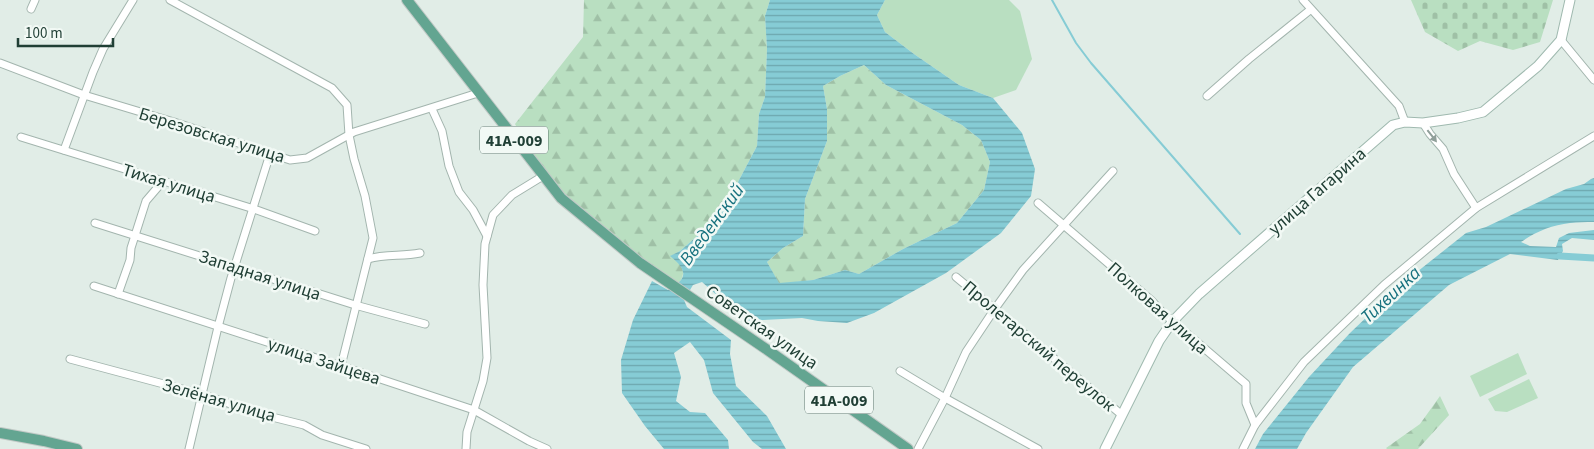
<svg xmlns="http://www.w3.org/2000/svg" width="1594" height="449" font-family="'Source Sans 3',sans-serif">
<defs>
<pattern id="forest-firs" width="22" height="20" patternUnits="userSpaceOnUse" patternTransform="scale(1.25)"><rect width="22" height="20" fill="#b9dfc1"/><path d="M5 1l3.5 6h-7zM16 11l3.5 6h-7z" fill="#9fc0a6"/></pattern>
<pattern id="cemetery-stones" width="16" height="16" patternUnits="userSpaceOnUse" patternTransform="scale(1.25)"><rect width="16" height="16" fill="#b9dfc1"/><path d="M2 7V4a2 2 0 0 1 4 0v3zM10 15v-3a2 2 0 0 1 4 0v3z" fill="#9fc0a6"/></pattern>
<pattern id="water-rules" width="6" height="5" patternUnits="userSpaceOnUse" patternTransform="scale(1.25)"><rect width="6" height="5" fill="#86ccd5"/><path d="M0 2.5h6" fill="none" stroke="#6da7ae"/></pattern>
</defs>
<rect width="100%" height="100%" fill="#e1ede7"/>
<g fill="#b9dfc1">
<polygon points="885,0 1009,0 1020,11 1032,59 1016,90 993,98 959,85 914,54 885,32 877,15"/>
<polygon points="1518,353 1527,374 1480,397 1470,376"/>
<polygon points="1529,379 1538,398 1507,412 1495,411 1488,399"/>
</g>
<g fill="url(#forest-firs)">
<path d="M584,0H770L765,16L767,49L765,97L759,114L757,146L720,216L680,251L671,256C682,266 688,270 678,285L665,280L543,176L515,124L583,37Z"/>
<polygon points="864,65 886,85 962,125 981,140 990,162 984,190 957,223 903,249 859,274 845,270 813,280 779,284 767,262 783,248 803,236 805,199 827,141 827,109 823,86 840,76"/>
<polygon points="1440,396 1449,415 1418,449 1387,449 1386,448 1420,424"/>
</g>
<polygon fill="url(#cemetery-stones)" points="1411,0 1553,0 1540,42 1513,50 1480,41 1458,51 1425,32"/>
<g fill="url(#water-rules)" fill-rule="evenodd">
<path d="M770,0H885L877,15L885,32L914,54L959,85L993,98L1022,133L1035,169L1031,196L1001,233L946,273L874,313L847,323L818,321L802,318L763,320L747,322L702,282L693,285L684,300L687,307L731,340L730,354L736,386L767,416L786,449H762L753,442L713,393L704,360L690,342L674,353L681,377L676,401L690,412L705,413L728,440L729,449H664L645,426L622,393L621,360L633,320L652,281L668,290C688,279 688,270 670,256L680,251L720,216L757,146L759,114L765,97L767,49L765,16ZM864,65L886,85L962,125L981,140L990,162L984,190L957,223L903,249L859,274L845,270L813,280L779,283L767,262L783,248L803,236L805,199L827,141V109L823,86L840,76Z"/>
<path d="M1591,179L1594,178V222C1586,222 1578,222 1570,223C1552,225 1535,232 1521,242L1530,246L1556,247L1559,238L1569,233L1594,230V240L1572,238L1562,244L1563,251L1558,260L1510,254L1449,285L1353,367L1306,433L1297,449H1255L1263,434L1309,377L1350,333L1398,287L1466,233L1486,227L1566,189L1584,184Z"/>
</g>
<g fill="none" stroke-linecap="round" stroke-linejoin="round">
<polyline stroke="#86ccd5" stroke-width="2" points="1052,0 1076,43 1091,63 1240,234"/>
<polyline stroke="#86ccd5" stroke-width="7" points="1560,256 1594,258"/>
<g stroke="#a3b5ae" stroke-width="9">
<g id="street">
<polyline points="170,0 332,88 347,105 349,135 354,159 365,196 373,238 341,366"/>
<polyline points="1303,0 1399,106 1405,122"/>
<polyline points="31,9 35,0"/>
<polyline points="1561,40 1594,80"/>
<polyline points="0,63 84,95 174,122 290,160 307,158 354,132 478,93"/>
<polyline points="1207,96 1249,59 1310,10"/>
<polyline points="432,109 442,131 449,166 459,192 473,210 487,236"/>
<polyline points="1423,123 1430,134 1443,149 1454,174 1476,208"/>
<polyline points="21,137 254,209 315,231"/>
<polyline points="64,150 93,72 103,49 133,0"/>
<polyline points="1038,203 1152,301 1163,313 1246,384 1246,403 1255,425"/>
<polyline points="95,223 355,305 425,324"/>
<path d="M368,259C386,253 402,257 420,253"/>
<polyline points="956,277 1122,415"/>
<polyline points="94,286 341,366 474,410 529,441 547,449"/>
<polyline points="118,294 130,260 131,248 146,201 158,187 162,181"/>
<polyline points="70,359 201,394 260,414 304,425 322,435 366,449"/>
<polyline points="900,371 945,398 1038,449"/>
<polyline points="189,449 218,327 231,278 270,154"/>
<polyline points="466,449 467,432 483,381 487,358 483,285 485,244 493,215 512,195 543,176"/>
<polyline points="918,449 945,398 966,352 994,310 1023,270 1113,171"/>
<polyline points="1243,449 1255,425 1304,362 1384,285 1476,208 1594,136"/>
</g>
</g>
<g stroke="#9fb9af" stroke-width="11">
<polyline id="secondary" points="1105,449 1159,341 1172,322 1199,294 1393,125 1405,122 1423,123 1458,118 1483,112 1538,66 1561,40 1570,0"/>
</g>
<g stroke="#c1c9c6" stroke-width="12">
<g id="primary">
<polyline points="407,0 561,198 640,263 769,351 908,449"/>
<polyline points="0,433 44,441 77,449"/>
</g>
</g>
<use href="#street" stroke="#fff" stroke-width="7"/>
<use href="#secondary" stroke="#fff" stroke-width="9"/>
<use href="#primary" stroke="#63a591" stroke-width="10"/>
</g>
<defs><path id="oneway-solid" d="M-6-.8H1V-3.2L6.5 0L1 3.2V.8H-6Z" transform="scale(1.25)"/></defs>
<use fill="#909f9a" href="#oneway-solid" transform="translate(1432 136) rotate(52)"/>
<g text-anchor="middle" stroke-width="5" stroke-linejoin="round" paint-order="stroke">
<g fill="#f2f9f5" stroke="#5f776f" stroke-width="1">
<rect x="480" y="126.5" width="68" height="27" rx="4"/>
<rect x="805" y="386.5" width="68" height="27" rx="4"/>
</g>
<g font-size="16" font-weight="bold" fill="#203f35">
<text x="514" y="146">41А-009</text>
<text x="839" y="406">41А-009</text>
</g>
<g font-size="18" fill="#203f35" stroke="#f2f9f5">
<text transform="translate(212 135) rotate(17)" y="6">Березовская улица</text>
<text transform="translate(169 183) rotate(17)" y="6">Тихая улица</text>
<text transform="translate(1317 191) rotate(-41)" y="6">улица Гагарина</text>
<text transform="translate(260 275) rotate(18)" y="6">Западная улица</text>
<text transform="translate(1158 308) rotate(42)" y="6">Полковая улица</text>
<text transform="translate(762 327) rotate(35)" y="6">Советская улица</text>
<text transform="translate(1039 346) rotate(40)" y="6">Пролетарский переулок</text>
<text transform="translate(324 361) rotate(18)" y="6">улица Зайцева</text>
<text transform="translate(219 400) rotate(16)" y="6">Зелёная улица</text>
</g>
<g font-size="19" font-style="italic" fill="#16717e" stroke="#f2f9f5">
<text transform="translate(711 224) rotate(-54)" y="7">Введенский</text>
<text transform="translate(1390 294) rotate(-43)" y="7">Тихвинка</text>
</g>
</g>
<path d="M18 38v8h95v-8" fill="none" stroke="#203f35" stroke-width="2.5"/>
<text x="25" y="38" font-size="15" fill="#203f35" stroke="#f2f9f5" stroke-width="4" paint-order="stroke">100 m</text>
</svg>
